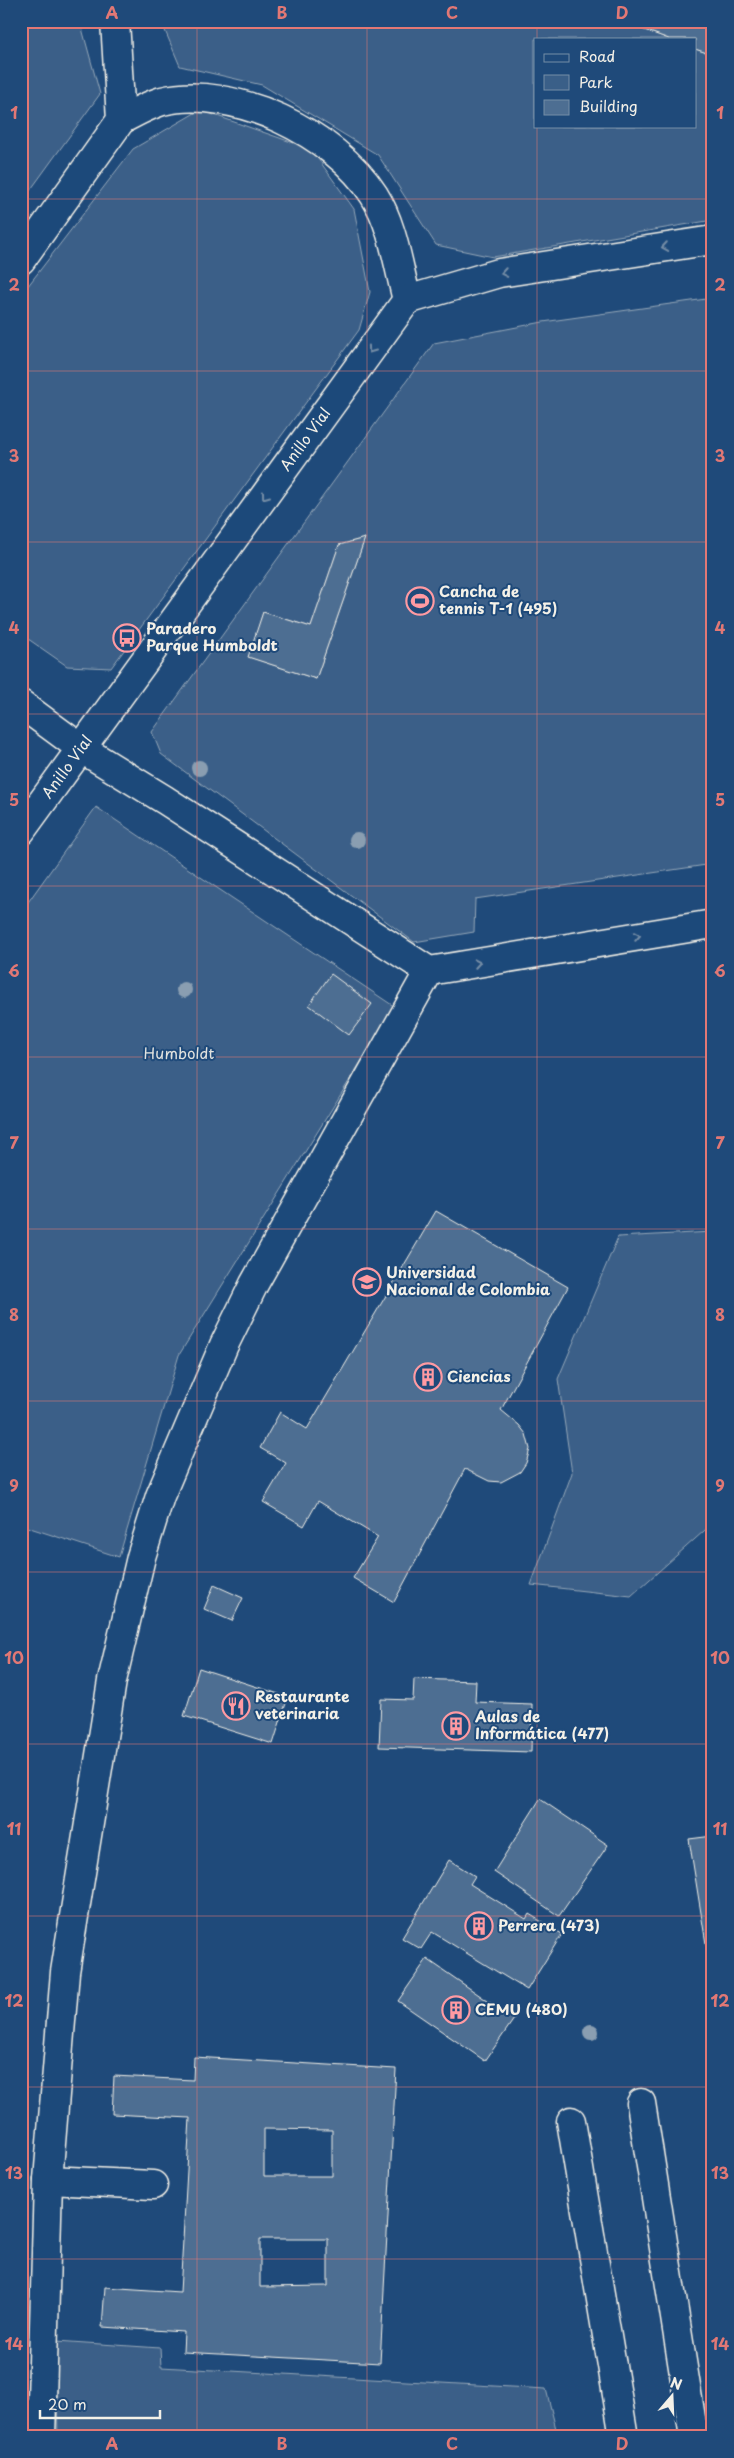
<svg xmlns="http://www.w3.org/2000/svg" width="734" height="2458" font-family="'Playpen Sans',sans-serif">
<rect width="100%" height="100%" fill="#1f4a7a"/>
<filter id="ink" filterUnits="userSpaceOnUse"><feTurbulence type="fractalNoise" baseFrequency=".02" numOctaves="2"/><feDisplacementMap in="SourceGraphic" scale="10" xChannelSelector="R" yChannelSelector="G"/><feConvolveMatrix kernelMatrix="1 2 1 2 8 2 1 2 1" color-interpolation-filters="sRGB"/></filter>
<g filter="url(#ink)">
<g fill="#3a5f88" stroke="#97a8b8" fill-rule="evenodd">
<polygon points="21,21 80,21 100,94 21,203"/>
<polygon points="161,21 641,21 639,28 669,39 535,39 535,126 695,126 695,49 713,55 713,220 493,257 436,245 378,155 262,85 180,66"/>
<polygon points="200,110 311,149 354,209 370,292 359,330 111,668 67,666 21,634 21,295 133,149"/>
<path d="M713,298V864L475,899L474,932L414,942L161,754L152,732L434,343L543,322ZM365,538L316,679L249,657L263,612L311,627L339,545Z"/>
<polygon points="96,807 395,1007 179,1355 119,1557 21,1525 21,912"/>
<polygon points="713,1232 713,1523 631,1596 531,1585 572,1473 558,1379 618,1237"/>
<polygon points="56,2341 160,2348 161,2367 546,2389 558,2437 58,2437"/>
</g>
<g fill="#4d6e92" stroke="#f4f1e8" fill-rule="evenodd">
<polygon points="641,21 713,21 713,55 695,49 695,39 669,39 639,28"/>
<polygon points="365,538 316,679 248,657 263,612 311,627 339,545"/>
<polygon points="331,974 372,1004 349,1035 309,1005"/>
<polygon points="436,1211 568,1287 501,1410 519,1425 526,1434 530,1449 526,1463 520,1472 501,1482 489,1481 465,1469 394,1602 353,1578 378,1537 318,1501 304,1526 263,1502 286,1463 260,1448 280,1412 307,1429"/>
<polygon points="214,1585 243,1598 232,1621 204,1609"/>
<polygon points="199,1668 288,1697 273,1744 184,1716"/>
<polygon points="414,1679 476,1681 475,1702 532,1704 531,1752 379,1747 381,1699 413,1700"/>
<polygon points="540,1799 608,1845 559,1916 494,1872"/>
<polygon points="713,1836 713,1987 689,1839"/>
<polygon points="449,1860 475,1876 470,1884 526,1919 529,1914 562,1934 527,1990 432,1932 421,1949 402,1938"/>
<polygon points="427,1959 514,2019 485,2061 398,2001"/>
<path d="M194,2057L396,2069L380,2363L183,2352L184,2332L102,2327L105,2287L180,2292L190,2118L112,2114L114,2076L193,2080ZM264,2129L332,2130V2176H264ZM260,2239H328V2286L260,2287Z"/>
</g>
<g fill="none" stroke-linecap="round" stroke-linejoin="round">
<g stroke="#f4f1e8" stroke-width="31">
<g id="minor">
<path d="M121,120C134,113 148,105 162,101C234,84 335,134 374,195C393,225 398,265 407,300"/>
<polyline points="21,260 121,120 115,21"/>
<polyline points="21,704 82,749 165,800 429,971 713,924"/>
<path id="s1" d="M21,831L407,300L499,273L713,240"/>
<polyline points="641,2103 694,2437"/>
<polyline points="571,2121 624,2437"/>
<polyline points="48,2180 153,2185"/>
<polyline points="41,2437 48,2180 65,1972 112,1681 141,1557 160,1496 224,1345 254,1284 429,971"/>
</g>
</g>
<use href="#minor" stroke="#1f4a7a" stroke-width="28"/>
</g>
<g fill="#8a9eb1">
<circle cx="199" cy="768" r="8"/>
<circle cx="357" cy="840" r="8"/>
<circle cx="184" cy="990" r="8"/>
<circle cx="591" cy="2032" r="8"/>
</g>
<defs><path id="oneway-chevron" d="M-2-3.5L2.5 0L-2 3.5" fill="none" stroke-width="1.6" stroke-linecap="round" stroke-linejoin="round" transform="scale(1.25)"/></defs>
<g stroke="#748da6">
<use href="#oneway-chevron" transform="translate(665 247) rotate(171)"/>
<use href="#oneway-chevron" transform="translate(504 273) rotate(170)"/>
<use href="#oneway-chevron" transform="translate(371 350) rotate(126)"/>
<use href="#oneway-chevron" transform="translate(265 496) rotate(126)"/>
<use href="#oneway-chevron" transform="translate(637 936) rotate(-10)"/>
<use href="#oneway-chevron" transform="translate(477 963) rotate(-10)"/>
</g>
</g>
<path fill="none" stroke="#e27875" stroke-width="1" stroke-opacity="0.55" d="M197,21V2437M367,21V2437M537,21V39M537,126V2437M21,199H713M21,371H713M21,542H713M21,714H713M21,886H713M21,1057H713M21,1229H713M21,1401H713M21,1572H713M21,1744H713M21,1916H713M21,2087H713M21,2259H713"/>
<defs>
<g id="stadium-ring" transform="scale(1.4375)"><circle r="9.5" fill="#1f4a7a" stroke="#ff9aa2" stroke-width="1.5"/><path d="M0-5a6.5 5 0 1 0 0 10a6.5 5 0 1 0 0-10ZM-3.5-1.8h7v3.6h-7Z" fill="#ff9aa2"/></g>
<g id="bus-ring" transform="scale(1.4375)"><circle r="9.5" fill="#1f4a7a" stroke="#ff9aa2" stroke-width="1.5"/><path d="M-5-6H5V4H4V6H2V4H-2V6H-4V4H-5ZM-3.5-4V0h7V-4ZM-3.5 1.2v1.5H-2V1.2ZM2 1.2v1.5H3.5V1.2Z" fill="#ff9aa2"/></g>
<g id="university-ring" transform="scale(1.4375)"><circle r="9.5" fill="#1f4a7a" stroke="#ff9aa2" stroke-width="1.5"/><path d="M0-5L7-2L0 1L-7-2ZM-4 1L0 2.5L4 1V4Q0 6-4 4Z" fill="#ff9aa2"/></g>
<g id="building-ring" transform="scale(1.4375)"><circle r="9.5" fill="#1f4a7a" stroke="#ff9aa2" stroke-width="1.5"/><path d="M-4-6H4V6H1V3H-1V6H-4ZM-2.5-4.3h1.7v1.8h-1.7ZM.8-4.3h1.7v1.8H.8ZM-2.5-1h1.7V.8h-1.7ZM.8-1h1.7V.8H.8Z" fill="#ff9aa2"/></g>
<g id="restaurant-ring" transform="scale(1.4375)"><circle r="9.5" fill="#1f4a7a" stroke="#ff9aa2" stroke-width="1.5"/><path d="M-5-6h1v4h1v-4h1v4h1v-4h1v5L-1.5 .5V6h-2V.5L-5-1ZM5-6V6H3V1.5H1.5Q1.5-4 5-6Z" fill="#ff9aa2"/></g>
</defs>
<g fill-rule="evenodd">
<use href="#stadium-ring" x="420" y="601"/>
<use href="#bus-ring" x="127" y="638"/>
<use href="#university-ring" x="367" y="1282"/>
<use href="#building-ring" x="428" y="1377"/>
<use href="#restaurant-ring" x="236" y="1706"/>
<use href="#building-ring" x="456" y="1726"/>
<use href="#building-ring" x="479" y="1926"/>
<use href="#building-ring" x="456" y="2010"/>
</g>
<g text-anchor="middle" stroke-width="4" stroke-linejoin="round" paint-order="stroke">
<g font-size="15" fill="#f4f1e8" stroke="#1f4a7a">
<text dy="5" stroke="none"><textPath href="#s1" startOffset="484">Anillo Vial</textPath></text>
<text dy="5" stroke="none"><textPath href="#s1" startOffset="79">Anillo Vial</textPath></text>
</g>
<g font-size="15" font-weight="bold" fill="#f4f1e8" stroke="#1f4a7a" text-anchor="start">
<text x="439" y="597">Cancha de<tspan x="439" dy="17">tennis T-1 (495)</tspan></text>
<text x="146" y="634">Paradero<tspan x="146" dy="17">Parque Humboldt</tspan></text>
<text x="386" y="1278">Universidad<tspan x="386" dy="17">Nacional de Colombia</tspan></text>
<text x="447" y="1382">Ciencias</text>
<text x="255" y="1702">Restaurante<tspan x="255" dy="17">veterinaria</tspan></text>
<text x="475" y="1722">Aulas de<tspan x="475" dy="17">Informática (477)</tspan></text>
<text x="498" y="1931">Perrera (473)</text>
<text x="475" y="2015">CEMU (480)</text>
</g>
<g font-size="15" fill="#e1e2de" stroke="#1f4a7a">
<text x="179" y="1059">Humboldt</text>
</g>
</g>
<rect width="734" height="2458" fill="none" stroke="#1f4a7a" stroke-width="55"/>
<rect x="534" y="38" width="162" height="90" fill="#1f4a7a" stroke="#748da6"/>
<rect x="544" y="54" width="25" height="8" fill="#1f4a7a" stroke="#748da6"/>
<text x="579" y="62" font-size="15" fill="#f4f1e8">Road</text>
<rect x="544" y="75" width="25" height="15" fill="#3a5f88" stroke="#748da6"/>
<text x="579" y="88" font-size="15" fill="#f4f1e8">Park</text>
<rect x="544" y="100" width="25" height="15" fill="#4d6e92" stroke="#748da6"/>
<text x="579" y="112" font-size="15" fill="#f4f1e8">Building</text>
<g transform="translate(672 2396) rotate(19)" stroke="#1f4a7a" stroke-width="4" paint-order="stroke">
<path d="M0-4L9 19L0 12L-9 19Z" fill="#f4f1e8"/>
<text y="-8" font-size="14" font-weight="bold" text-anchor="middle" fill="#f4f1e8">N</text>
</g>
<path d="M40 2410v8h120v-8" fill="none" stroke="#f4f1e8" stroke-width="2.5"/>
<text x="48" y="2410" font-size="15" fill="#f4f1e8" stroke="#1f4a7a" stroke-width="4" paint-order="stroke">20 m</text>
<rect x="28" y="28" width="678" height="2402" fill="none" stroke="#e27875" stroke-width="2"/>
<g font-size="16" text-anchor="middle" font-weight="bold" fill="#e27875">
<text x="112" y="19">A</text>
<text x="282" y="19">B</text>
<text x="452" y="19">C</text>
<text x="622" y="19">D</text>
<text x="14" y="119">1</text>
<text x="720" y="119">1</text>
<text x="14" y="291">2</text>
<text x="720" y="291">2</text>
<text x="14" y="462">3</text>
<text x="720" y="462">3</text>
<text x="14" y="634">4</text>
<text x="720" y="634">4</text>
<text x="14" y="806">5</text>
<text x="720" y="806">5</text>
<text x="14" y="977">6</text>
<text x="720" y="977">6</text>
<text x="14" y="1149">7</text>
<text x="720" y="1149">7</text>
<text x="14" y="1321">8</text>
<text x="720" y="1321">8</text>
<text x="14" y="1492">9</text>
<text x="720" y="1492">9</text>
<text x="14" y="1664">10</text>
<text x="720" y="1664">10</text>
<text x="14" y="1835">11</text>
<text x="720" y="1835">11</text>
<text x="14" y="2007">12</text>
<text x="720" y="2007">12</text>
<text x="14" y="2179">13</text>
<text x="720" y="2179">13</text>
<text x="14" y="2350">14</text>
<text x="720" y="2350">14</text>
<text x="112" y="2450">A</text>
<text x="282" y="2450">B</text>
<text x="452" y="2450">C</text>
<text x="622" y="2450">D</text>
</g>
</svg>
